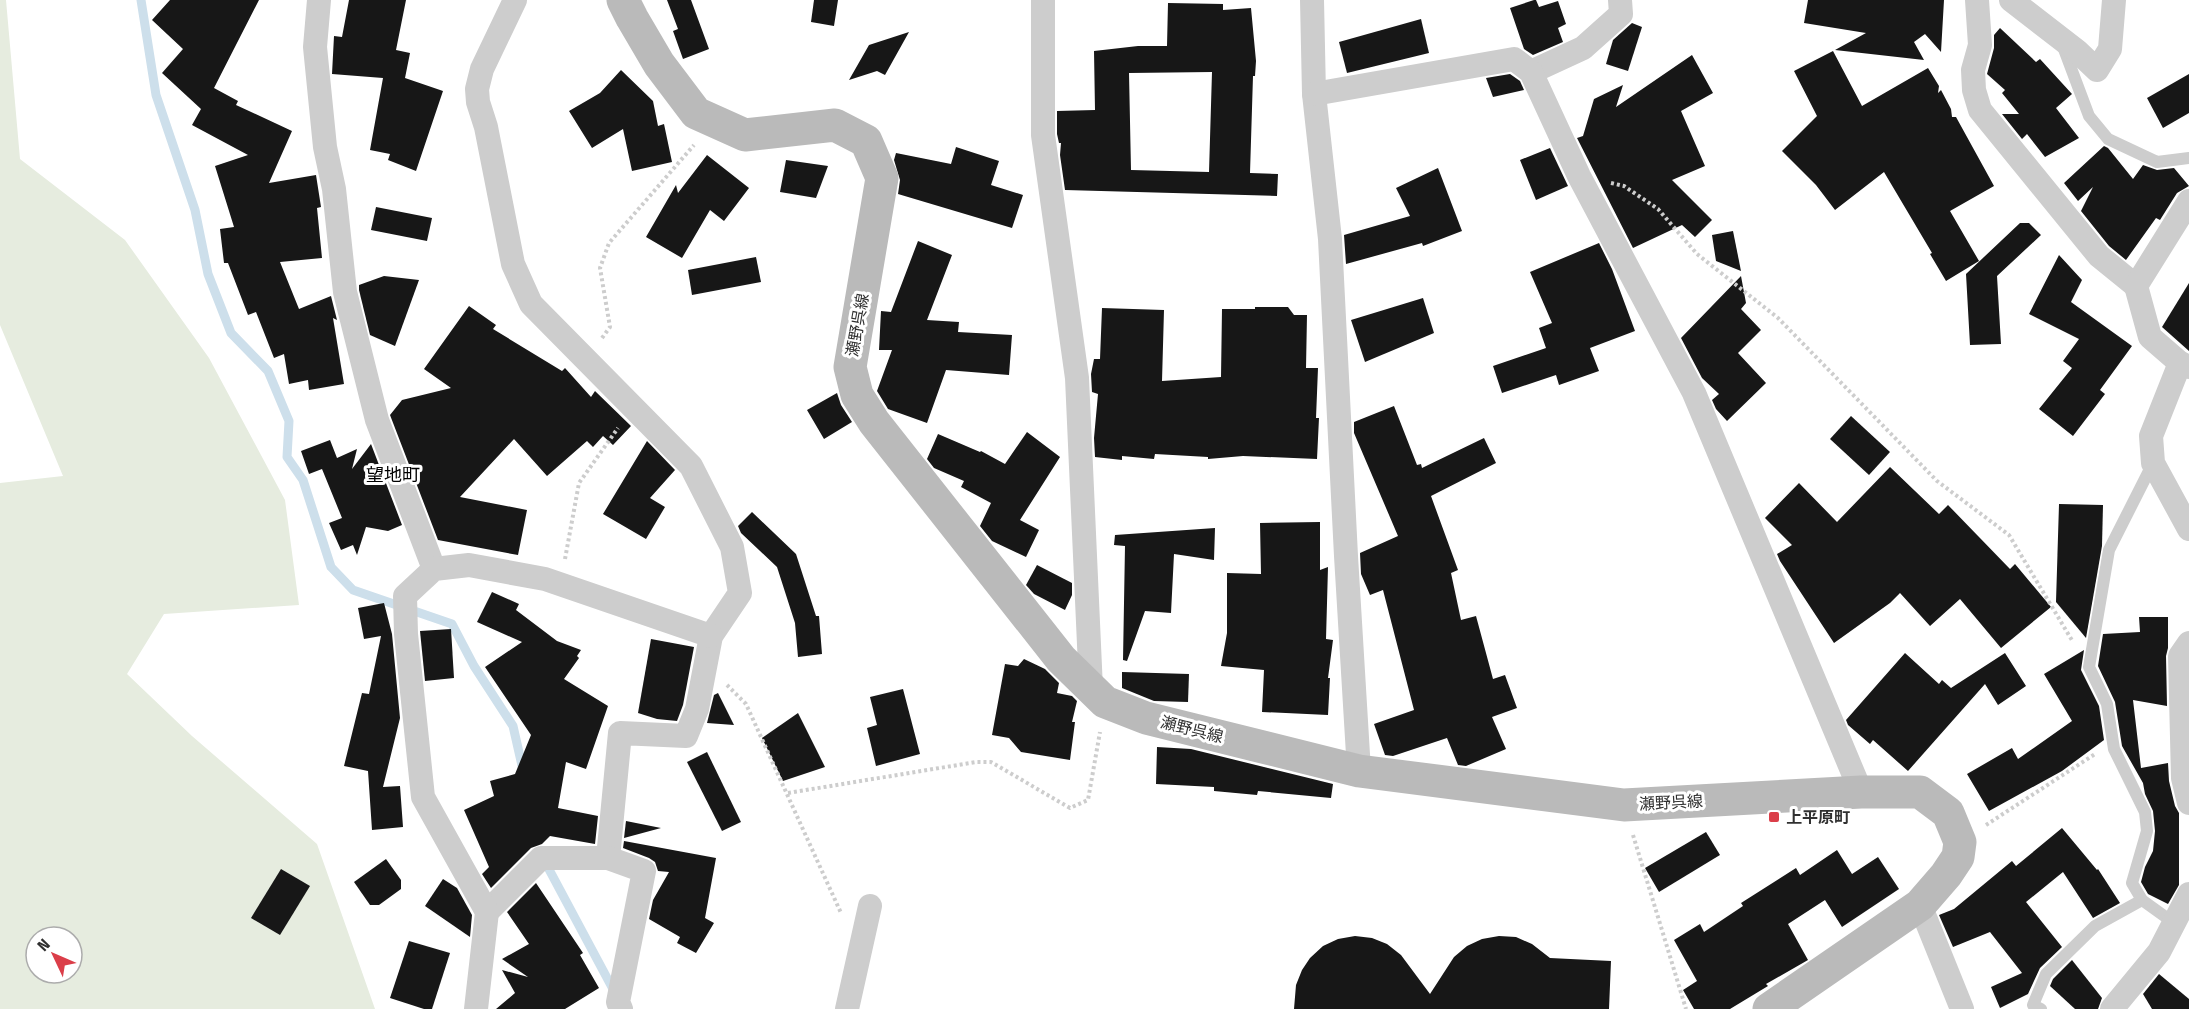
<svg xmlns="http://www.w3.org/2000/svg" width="2189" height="1009" font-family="'Fira Sans Condensed','Noto Sans JP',sans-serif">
<rect width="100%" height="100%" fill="#fff"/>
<path fill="#e6ecdf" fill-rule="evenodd" d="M0,0H6L20,159L125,240L209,358L285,500L299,605L164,614L127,674L192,736L317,844L375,1009H0V483L63,476L0,325ZM36,937H72V973H36Z"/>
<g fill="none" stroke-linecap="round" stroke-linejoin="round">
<g stroke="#cddfeb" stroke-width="9">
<polyline points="141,0 156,95 195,210 208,274 231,333 268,371 289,421 287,457 303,480 331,567 353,590 452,624 474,666 513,726 523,770"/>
<polyline points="544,860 614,991"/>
</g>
</g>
<g fill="#171717" fill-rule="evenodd">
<polygon points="170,0 259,0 214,88 238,101 236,105 292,131 269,183 316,175 321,207 317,208 322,258 280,262 299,309 331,296 337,320 333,318 344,384 309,390 308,380 289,384 284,354 274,358 256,312 248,315 228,263 224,263 220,229 234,227 215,166 248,155 192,125 201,109 162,73 183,49 152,20"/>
<polygon points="349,0 406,0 396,50 410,53 405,78 443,91 416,171 388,160 390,154 370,150 383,78 332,74 334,36 342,37"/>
<polygon points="667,0 691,0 709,49 683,59 673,31 678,29"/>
<polygon points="814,0 838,0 834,26 811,22"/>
<polygon points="1534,0 1536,0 1539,7 1558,1 1566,24 1558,28 1563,42 1533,55 1524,49 1510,8"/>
<polygon points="1808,0 1944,0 1941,52 1925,34 1914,42 1924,60 1835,50 1866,33 1804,23"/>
<path d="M1168,3L1223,4V10L1251,8L1256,61L1255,76H1253L1250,173L1278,174L1277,196L1065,190L1060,155L1061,143H1059L1057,134V111L1095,110L1094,51L1138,46H1167ZM1212,72L1209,172L1131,170L1129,73Z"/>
<polygon points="1421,19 1429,53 1347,73 1339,42"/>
<polygon points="1632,23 1642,27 1628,71 1606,64 1613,40"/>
<polygon points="2000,28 2036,62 2040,59 2072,94 2056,108 2079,138 2045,157 2027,134 2022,139 2002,114 2019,114 2002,93 2005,90 1987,74 1994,48 1994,35"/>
<polygon points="909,32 885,75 877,71 849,80 869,45"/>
<polygon points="1833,51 1862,106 1928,68 1939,86 1938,93 1941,90 1951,109 1952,117 1956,117 1994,186 1950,211 1979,261 1946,281 1930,254 1932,253 1884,172 1835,210 1816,185 1782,151 1817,116 1794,71"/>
<polygon points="1692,55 1713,93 1681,111 1705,166 1672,180 1712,220 1695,237 1682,225 1633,248 1577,138 1583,136 1594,99 1623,85 1616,107"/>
<polygon points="621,70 653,101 658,126 664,124 672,162 632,171 623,129 592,148 569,111 600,93"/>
<polygon points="1510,74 1520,81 1524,90 1493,97 1486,78"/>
<polygon points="2189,74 2189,113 2163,128 2147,98"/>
<polygon points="2104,146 2108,148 2133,179 2143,165 2157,170 2174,168 2189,186 2177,193 2160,220 2156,218 2126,260 2109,246 2081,211 2093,187 2078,201 2064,183"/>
<polygon points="956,147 999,161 991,185 1023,195 1012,228 898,194 900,180 894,160 896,153 951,164"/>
<polygon points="1550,148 1568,186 1536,200 1520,160"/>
<polygon points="707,155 749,188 724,221 710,210 682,258 646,237 676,185 678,193"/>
<polygon points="786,160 828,166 816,198 780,192"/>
<polygon points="1438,168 1462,231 1423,246 1422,243 1346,264 1344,235 1410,216 1396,188"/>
<polygon points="376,207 432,218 427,241 371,230"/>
<polygon points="2020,223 2029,223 2041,235 1997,276 2001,344 1970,345 1966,274"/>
<polygon points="1733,231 1741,271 1716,261 1712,235"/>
<polygon points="918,241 952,255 927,320 959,322 958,332 1012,335 1009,375 946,370 927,423 888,409 877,391 892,350 879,350 881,311 891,312"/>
<polygon points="1599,243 1612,269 1635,331 1590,348 1599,371 1559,385 1556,375 1502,393 1493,366 1546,348 1539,328 1552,323 1530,272"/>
<polygon points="2059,255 2082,280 2071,302 2132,346 2100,390 2105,394 2073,436 2039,409 2072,368 2063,361 2079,339 2029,314"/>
<polygon points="756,257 761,282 692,295 688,270"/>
<polygon points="384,276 419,280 395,346 370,335 359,290 359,285"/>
<polygon points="1741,276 1746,303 1741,309 1761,330 1738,353 1766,383 1727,421 1716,409 1712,400 1719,394 1702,378 1681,338"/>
<polygon points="2189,283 2189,351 2162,327"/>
<polygon points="1423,298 1434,333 1365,362 1351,320"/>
<polygon points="469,306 496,325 493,329 562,371 565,368 591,397 595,391 631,426 613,445 603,436 593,447 587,441 547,476 514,439 460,497 527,510 518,555 438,540 390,415 402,400 451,388 424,369"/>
<polygon points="1255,307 1288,307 1294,315 1307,315 1306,368 1318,368 1316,418 1319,418 1317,459 1243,456 1208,459 1208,457 1155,454 1154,459 1122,456 1122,460 1095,457 1094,438 1098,394 1092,392 1091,374 1094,359 1100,359 1102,308 1164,310 1162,381 1221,377 1222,309 1255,309"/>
<polygon points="837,393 841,405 852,422 824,439 807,410"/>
<polygon points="1394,406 1417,465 1421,464 1422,468 1484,438 1496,463 1431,496 1458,570 1451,573 1461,620 1476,616 1493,679 1505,675 1517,708 1492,717 1506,749 1466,766 1458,765 1447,738 1393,756 1385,755 1374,724 1414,710 1383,590 1370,595 1361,574 1360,553 1398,536 1354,433 1354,422"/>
<polygon points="1851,416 1890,452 1869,475 1830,439"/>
<polygon points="1027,432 1060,457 1020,520 1039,530 1026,557 992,541 980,526 991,503 961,487 964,481 934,468 927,459 938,434 980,452 981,451 1005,464"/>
<polygon points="330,440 337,458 357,449 352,469 371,444 402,525 388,531 366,527 357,555 353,545 341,550 329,523 342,518 322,469 309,474 301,451"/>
<polygon points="647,441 675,470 650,498 665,507 646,539 603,514"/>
<polygon points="1890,467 1939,514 1948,505 2010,569 2015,564 2051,607 2001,648 1960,599 1930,626 1900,593 1890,603 1834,643 1780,561 1777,554 1792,545 1765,518 1799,483 1837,522"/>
<polygon points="2059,504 2103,505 2102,546 2086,638 2056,602"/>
<polygon points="752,512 796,554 816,616 819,616 822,654 798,657 795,623 777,567 741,533 738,526"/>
<polygon points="1320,522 1320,570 1328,567 1326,639 1333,640 1328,678 1330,678 1328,715 1262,712 1264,670 1221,666 1227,633 1227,573 1261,574 1260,523"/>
<polygon points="1215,528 1214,560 1174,554 1171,613 1145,611 1127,661 1123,660 1125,546 1114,545 1115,535"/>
<polygon points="1037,565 1072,583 1072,595 1065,610 1034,594 1026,585"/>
<polygon points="492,592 519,604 516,610 557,641 581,650 577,656 579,658 564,679 608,706 586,769 566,762 558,808 598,816 595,844 550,836 542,844 531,848 491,888 482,874 489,867 464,810 494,796 490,781 515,774 531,735 485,667 522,642 477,622"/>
<polygon points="384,603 392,634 400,718 383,787 400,786 403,827 372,830 368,771 344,766 362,693 369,694 381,636 364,639 358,608"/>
<polygon points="2139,617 2168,617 2168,648 2166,656 2167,706 2133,700 2141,768 2168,763 2169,781 2175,806 2179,813 2179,885 2168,904 2148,894 2141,882 2145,867 2153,851 2155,831 2153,811 2145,794 2143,783 2122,746 2115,702 2098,666 2103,634 2140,632"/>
<polygon points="451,629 454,678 425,681 420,631"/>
<polygon points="651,639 694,647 683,705 677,721 657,719 638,713"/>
<polygon points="2084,650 2081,670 2099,706 2104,740 2062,771 1989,811 1967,774 2012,748 2018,759 2072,721 2044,674"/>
<polygon points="1905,653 1939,684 1942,680 1951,688 2005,653 2026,686 1998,705 1985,684 1908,771 1873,740 1870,744 1848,725 1846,720"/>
<polygon points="1024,659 1045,669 1059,683 1057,693 1072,696 1077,701 1072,722 1075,722 1070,760 1021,752 1009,738 992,735 1005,664 1018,666"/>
<polygon points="1122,672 1189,674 1188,702 1154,701 1122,688"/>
<polygon points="903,689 920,754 876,766 867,728 877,725 870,697"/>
<polygon points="718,693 734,725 707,723 714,695"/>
<polygon points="798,713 825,767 783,781 762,738"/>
<polygon points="1157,747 1191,749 1333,784 1331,798 1258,791 1257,795 1214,791 1214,787 1156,784"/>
<polygon points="707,752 741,822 722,831 687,762"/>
<polygon points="626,821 661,828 624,838"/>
<polygon points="2062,828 2097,870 2098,869 2120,903 2093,918 2063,872 2026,902 2062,947 2040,968 2028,994 2000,1008 1991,987 2022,973 1990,932 1953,947 1939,915 1954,909 2012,861 2016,866"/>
<polygon points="1706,832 1720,855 1659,892 1645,868"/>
<polygon points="624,841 716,858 705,918 714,923 696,953 677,943 680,937 649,919 653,900 669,872 658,871 655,862 649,858 623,848"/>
<polygon points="1837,850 1852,874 1878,857 1899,889 1842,927 1825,900 1788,924 1808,960 1766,984 1768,986 1730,1009 1694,1009 1683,990 1697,981 1674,940 1700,924 1704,932 1743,906 1741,903 1796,868 1800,875"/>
<polygon points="386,859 401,880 401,889 379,905 370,905 354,882"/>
<polygon points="281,869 310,886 280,935 251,918"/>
<polygon points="443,879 457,888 472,915 470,937 425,906"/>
<polygon points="536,883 583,953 580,955 599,988 565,1009 496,1009 515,993 502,970 528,977 502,959 529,944 507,912"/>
<polygon points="1355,936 1372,938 1387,944 1401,955 1430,994 1454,957 1467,946 1482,939 1499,936 1516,937 1532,944 1550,958 1611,961 1609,1009 1294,1009 1296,985 1302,970 1310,958 1323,946 1338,939"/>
<polygon points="409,941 450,953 432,1009 424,1009 390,998"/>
<polygon points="2072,960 2102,998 2098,1009 2075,1009 2050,986 2053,979"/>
<polygon points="2159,974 2189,999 2189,1009 2152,1009 2143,994"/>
</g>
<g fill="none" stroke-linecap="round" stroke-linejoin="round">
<g stroke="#cdcdcd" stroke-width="4" stroke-dasharray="3 3" stroke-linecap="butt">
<polyline points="1611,183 1624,186 1658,209 1697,254 1778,318 1937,481 2009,535 2073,642"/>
<polyline points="602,338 610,327 600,268 609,243 694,145"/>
<polyline points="565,559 579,483 618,428"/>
<polyline points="727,685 746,704 841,913"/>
<polyline points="788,793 976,762 991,762 1070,808 1088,800 1100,732"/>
<polyline points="1986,825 2095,754"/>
<polyline points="1633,835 1686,1009"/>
</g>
<g stroke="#cdcdcd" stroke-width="12">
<polyline points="2062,44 2089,116 2108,139 2157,162 2189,158"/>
<polyline points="2153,463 2109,550 2089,667 2107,704 2114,749 2145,812 2147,831 2132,883 2142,900 2174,923"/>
<polyline points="2041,1009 2033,1005 2046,974 2095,926 2142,900"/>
</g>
<g stroke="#cdcdcd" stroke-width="24">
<polyline points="319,0 315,47 325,147 334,189 345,292 377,420 434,569"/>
<polyline points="515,0 482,69 477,89 478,102 486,127 513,264 531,304 691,466 732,547 740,593 711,636 697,709 686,736 620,733 608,858"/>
<polyline points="1043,0 1043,135 1077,378 1091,689"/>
<polyline points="1312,0 1314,94 1330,239 1346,556 1359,771"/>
<polyline points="1977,0 1980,45 1973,70 1974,90 1980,110 2099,256 2136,286"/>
<polyline points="2011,0 2077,51 2097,70 2110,49 2114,0"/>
<polyline points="1531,72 1583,48 1621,14 1620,0"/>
<polyline points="1314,94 1514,59 1531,72 1579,176 1694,393 1861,792"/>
<polyline points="2189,201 2136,286 2150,337 2180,363 2189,367"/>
<polyline points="2180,363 2151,436 2153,463 2189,529"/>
<polyline points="2189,643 2180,656 2183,778 2189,803"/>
<polyline points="1920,905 1962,1009"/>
<polyline points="487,912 541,858 608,858 644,871 618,1002 621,1009"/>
<polyline points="476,1009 487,912 423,797 406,634 405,596 434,569 469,565 545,579 711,636"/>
<polyline points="847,1009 870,906"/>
<polyline points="2112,1009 2159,952 2189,894"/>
</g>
<polyline stroke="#bababa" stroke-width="33" points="623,0 632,18 659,64 696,113 745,135 835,125 866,141 882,178 850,367 857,395 874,422 1061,659 1105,702 1146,718 1359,771 1624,805 1861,792 1920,792 1948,813 1960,842 1958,857 1946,875 1920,905 1769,1009"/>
</g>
<rect fill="#db3e49" stroke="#fff" stroke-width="2" x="1768" y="811" width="12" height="12" rx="3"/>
<g text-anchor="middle" stroke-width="6" stroke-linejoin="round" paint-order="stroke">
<g font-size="16" fill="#303030" stroke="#fff">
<text transform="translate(857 325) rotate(-80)" y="6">瀬野呉線</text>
<text transform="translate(1192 729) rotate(14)" y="6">瀬野呉線</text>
<text transform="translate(1671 802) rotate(-3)" y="6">瀬野呉線</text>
</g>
<g font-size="16" font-weight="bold" fill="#303030" stroke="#fff" text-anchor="start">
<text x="1786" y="823">上平原町</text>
</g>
<g font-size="18" fill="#000" stroke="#fff">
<text x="393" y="481">望地町</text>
</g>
</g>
<g transform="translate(54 955) rotate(314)"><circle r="28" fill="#ffffff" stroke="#acacac" stroke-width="1.5"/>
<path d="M0-4.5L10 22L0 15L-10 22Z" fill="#db3e49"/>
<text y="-9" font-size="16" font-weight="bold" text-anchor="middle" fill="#303030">N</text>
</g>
</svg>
